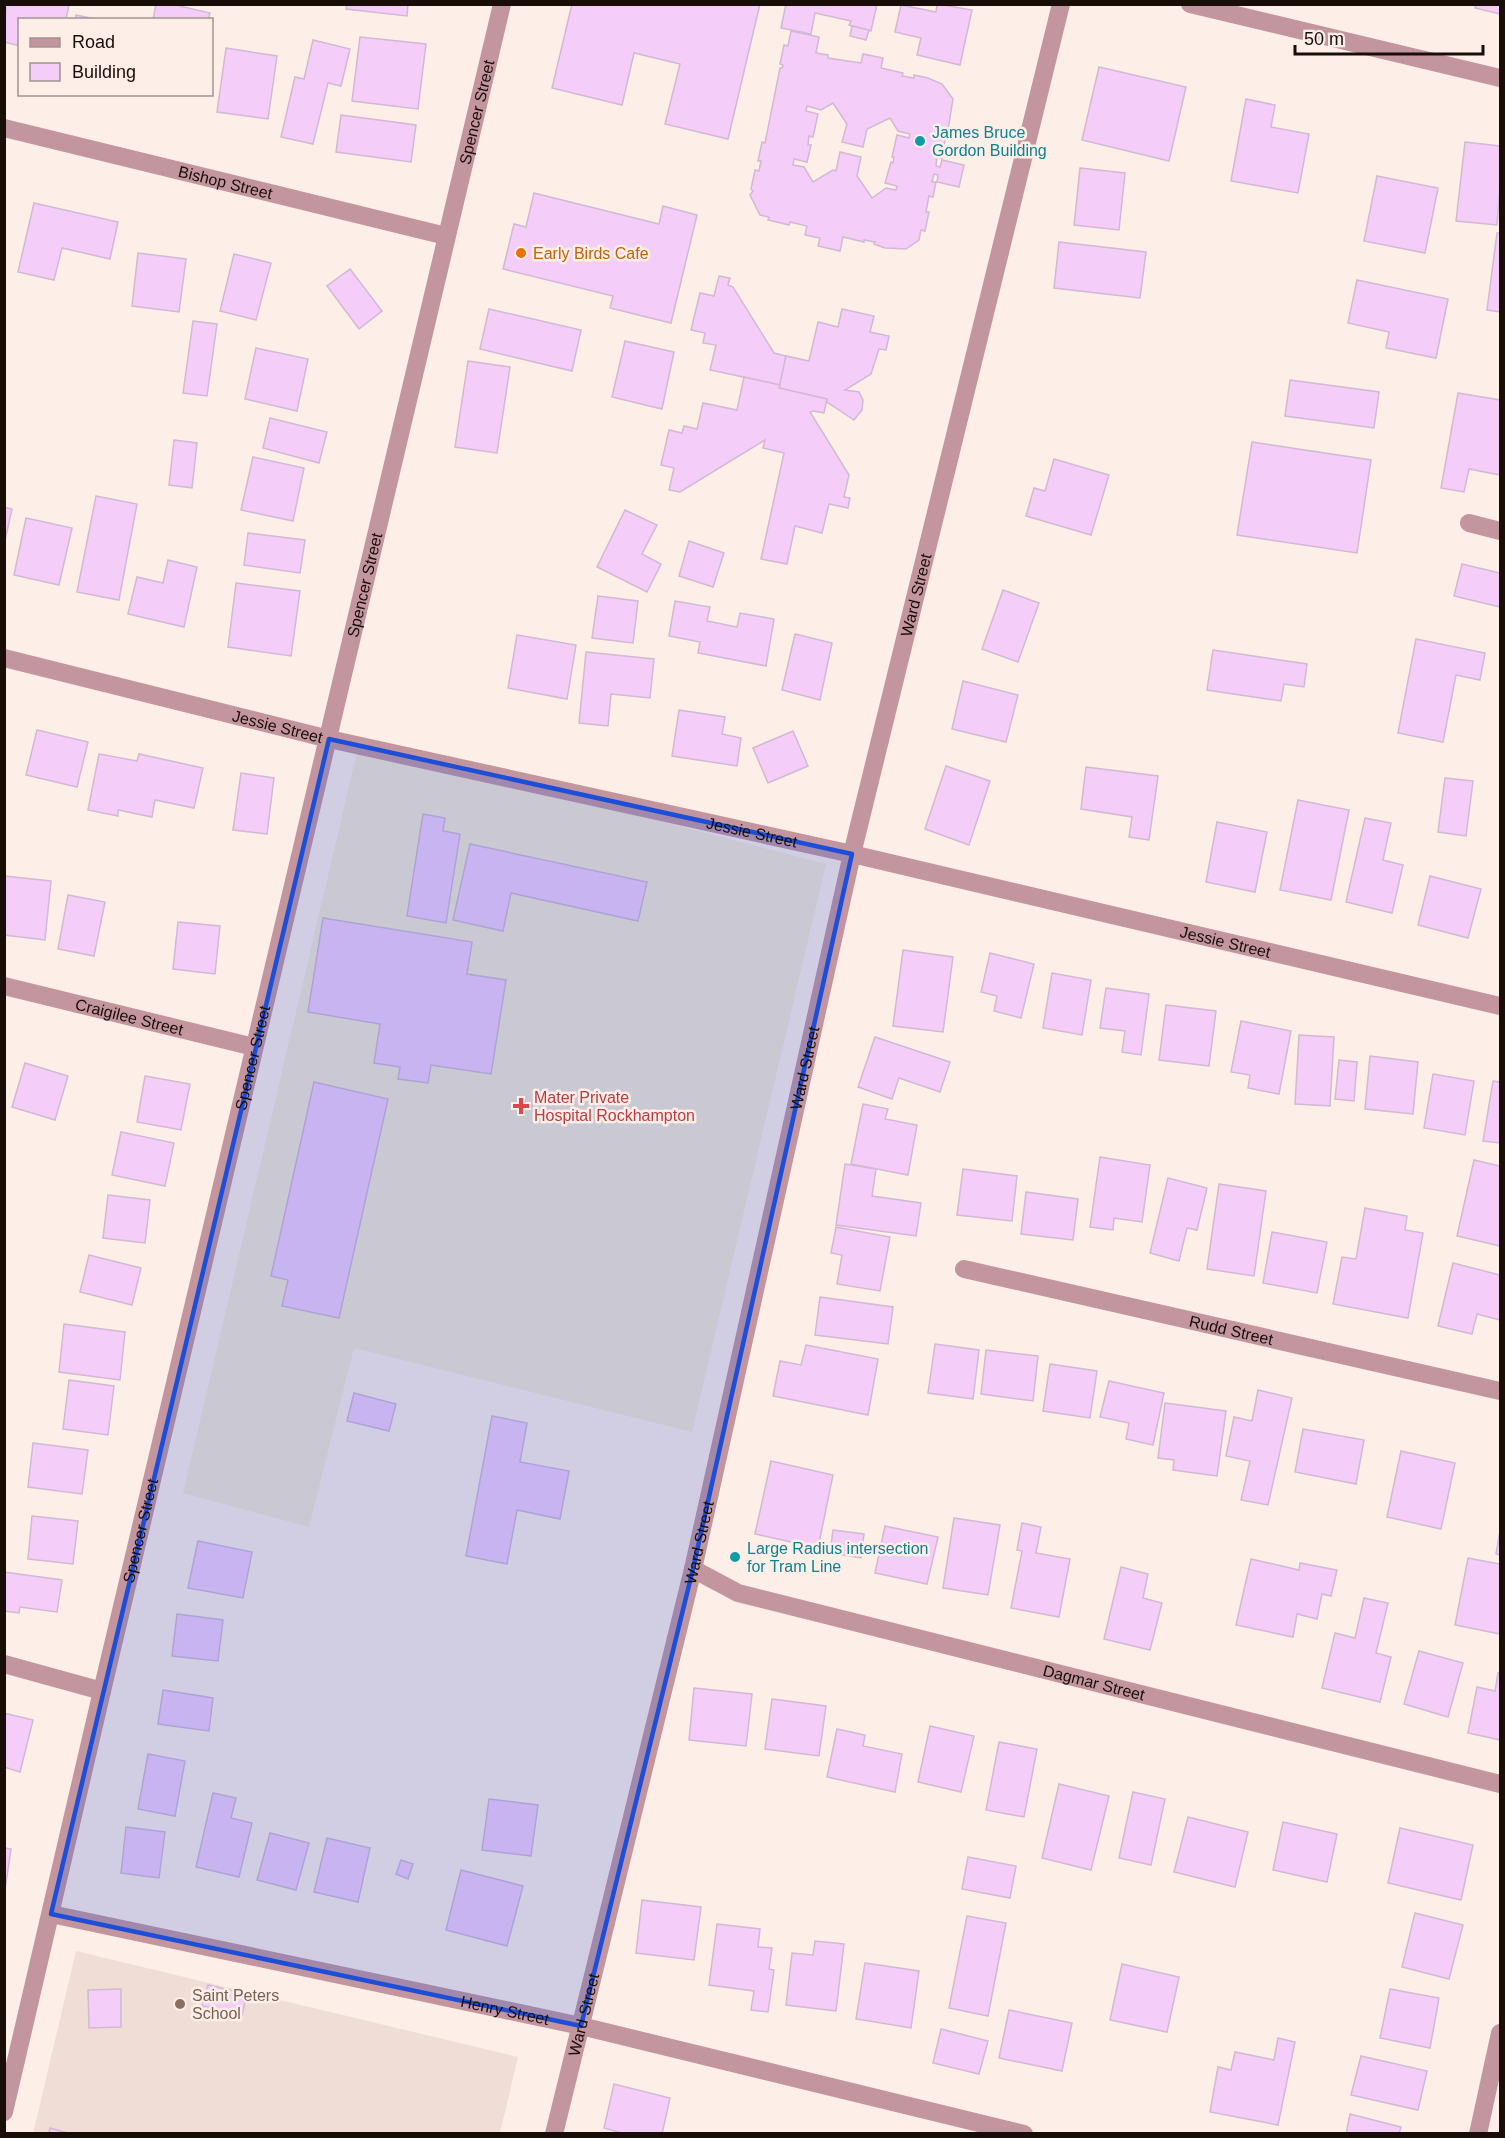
<svg xmlns="http://www.w3.org/2000/svg" width="1505" height="2138" font-family="Arial,sans-serif">
<rect width="100%" height="100%" fill="#feeee8"/>
<polygon fill="#f0ddd6" points="76,1951 518,2057 500,2133 33,2134"/>
<polygon fill="#f5e6d3" points="359,744 826,864 692,1432 354,1348 309,1527 183,1493"/>
<g fill="#f4cdf9" stroke="#d2b9d4" stroke-width="1.5" fill-rule="evenodd">
<polygon points="6,4 69,4 66,20 20,20 20,46 4,42"/>
<polygon points="156,4 171,4 210,13 208,20 153,20"/>
<polygon points="347,4 408,4 407,16 346,9"/>
<polygon points="572,4 760,4 728,139 665,124 680,64 634,53 622,105 552,88"/>
<polygon points="786,4 877,4 871,31 849,25 851,21 815,13 811,34 781,28"/>
<polygon points="937,4 972,10 960,65 917,55 921,38 895,32 901,5 936,12"/>
<polygon points="1476,4 1500,4 1500,14 1475,8"/>
<polygon points="76,15 100,20 75,20"/>
<polygon points="852,26 869,30 866,40 850,36"/>
<path d="M791,31L819,37L816,53L828,55V58L861,63L863,54L883,58L881,68L903,73L902,76L914,78V75L928,78L942,84L953,99L948,130L945,129L943,139H945L942,158L937,157L936,166L940,167L942,160L964,165L959,187L937,182L938,175L934,174L932,182H936L933,197L929,196L926,212H929L925,231L921,230L919,240L906,249L885,248L874,244L875,242L864,240V242L843,237L840,251L818,246L820,238L805,235L807,226L790,222L789,225L768,220L769,217L760,215L750,195L753,191L751,189L755,170L759,171L761,161H758L762,142L765,143L780,68H782L783,65L780,64L784,45L788,46ZM833,103L847,124L842,142L863,147L867,129L890,118L898,131L910,134L909,138L897,135L892,157H894L893,163L891,162L885,183L897,186L896,190L886,188L872,198L857,176L861,157L840,152L836,171L833,170L813,182L804,167L793,165L794,159L807,162L811,145H808L809,136L813,137L818,114L806,111L807,106L821,110Z"/>
<polygon points="360,37 426,44 418,109 352,101"/>
<polygon points="313,40 350,49 341,86 328,83 313,144 281,137 295,77 304,79"/>
<polygon points="226,48 277,56 268,119 217,112"/>
<polygon points="1099,67 1186,87 1169,161 1082,140"/>
<polygon points="1246,99 1275,105 1271,127 1309,134 1298,193 1231,181"/>
<polygon points="341,115 416,125 411,162 336,152"/>
<polygon points="1465,142 1500,146 1500,187 1497,225 1456,221"/>
<polygon points="1080,168 1125,173 1119,230 1074,225"/>
<polygon points="1377,176 1438,188 1425,253 1364,241"/>
<polygon points="534,193 659,224 663,206 697,215 671,323 610,308 613,296 503,269 514,224 526,227"/>
<polygon points="34,203 118,222 110,259 62,248 54,280 18,272"/>
<polygon points="1497,233 1500,233 1500,312 1487,310"/>
<polygon points="1059,242 1146,252 1140,298 1054,288"/>
<polygon points="138,253 186,259 179,312 132,306"/>
<polygon points="234,254 271,263 256,320 220,311"/>
<polygon points="350,269 382,311 359,329 327,286"/>
<polygon points="719,276 730,278 728,285 733,287 774,353 786,356 780,385 710,370 716,345 703,343 705,333 691,330 700,293 714,296"/>
<polygon points="1357,280 1448,299 1436,358 1386,348 1389,332 1348,323"/>
<polygon points="489,309 581,330 572,371 480,349"/>
<polygon points="842,309 874,316 870,332 889,336 886,350 879,349 871,374 845,390 859,392 863,400 862,410 854,420 827,402 827,399 779,388 786,356 809,361 818,322 838,327"/>
<polygon points="193,321 217,324 207,396 183,393"/>
<polygon points="625,341 674,352 662,409 612,397"/>
<polygon points="256,348 308,359 297,411 245,399"/>
<polygon points="468,361 510,367 497,453 455,447"/>
<polygon points="744,377 780,385 779,388 827,399 824,413 813,411 810,412 849,475 844,497 850,498 848,508 829,504 822,533 795,526 787,564 761,559 784,453 763,448 765,440 680,492 669,490 674,468 661,465 669,430 682,433 684,426 697,429 703,403 737,410"/>
<polygon points="1290,380 1379,392 1374,428 1285,416"/>
<polygon points="1458,393 1500,400 1500,475 1469,469 1464,492 1441,488"/>
<polygon points="270,418 327,432 319,463 263,448"/>
<polygon points="174,440 197,443 192,488 169,485"/>
<polygon points="1252,442 1371,460 1357,553 1237,535"/>
<polygon points="253,457 304,468 293,521 241,510"/>
<polygon points="1054,459 1109,475 1091,535 1026,516 1034,488 1045,491"/>
<polygon points="96,496 137,504 119,600 77,592"/>
<polygon points="4,507 12,509 4,545"/>
<polygon points="625,510 657,525 642,554 661,564 647,592 597,567"/>
<polygon points="26,518 72,528 59,585 14,575"/>
<polygon points="248,533 305,540 300,573 244,565"/>
<polygon points="689,541 724,553 713,587 679,576"/>
<polygon points="168,560 197,567 184,627 128,614 137,577 163,583"/>
<polygon points="1462,564 1500,573 1500,607 1454,596"/>
<polygon points="236,583 300,591 291,656 228,647"/>
<polygon points="1003,590 1039,603 1018,662 982,649"/>
<polygon points="598,596 638,601 633,643 592,638"/>
<polygon points="675,601 710,607 707,621 737,627 740,613 774,619 766,666 698,653 700,642 669,636"/>
<polygon points="795,634 832,643 820,700 782,690"/>
<polygon points="517,635 576,645 567,699 508,688"/>
<polygon points="1416,639 1485,653 1480,680 1456,675 1443,742 1398,733"/>
<polygon points="1213,650 1307,664 1304,687 1284,684 1281,701 1207,690"/>
<polygon points="586,652 654,659 650,698 611,694 608,726 579,723"/>
<polygon points="963,681 1018,695 1006,742 952,729"/>
<polygon points="679,710 725,717 722,734 741,738 737,766 672,756"/>
<polygon points="37,730 88,742 77,787 26,775"/>
<polygon points="793,731 808,766 768,783 753,748"/>
<polygon points="99,754 137,761 139,754 203,768 194,808 155,800 152,817 118,810 118,816 88,810"/>
<polygon points="946,766 990,781 969,845 925,829"/>
<polygon points="1086,767 1158,776 1149,840 1129,837 1132,817 1081,809"/>
<polygon points="241,773 274,778 267,834 233,830"/>
<polygon points="1445,778 1473,781 1466,836 1438,832"/>
<polygon points="1298,800 1349,810 1331,900 1280,890"/>
<polygon points="423,814 445,818 443,831 460,834 446,923 407,916"/>
<polygon points="1365,818 1391,823 1383,860 1403,865 1392,913 1346,902"/>
<polygon points="1217,822 1267,832 1255,892 1206,882"/>
<polygon points="470,844 647,882 638,921 511,893 503,931 453,920"/>
<polygon points="4,876 51,881 45,940 4,935"/>
<polygon points="1430,876 1481,889 1468,938 1418,925"/>
<polygon points="68,895 105,902 94,956 58,949"/>
<polygon points="323,918 472,942 467,974 506,980 491,1074 431,1065 428,1083 398,1079 400,1067 374,1063 380,1024 308,1012"/>
<polygon points="178,922 220,926 215,974 173,969"/>
<polygon points="903,950 953,957 943,1032 893,1026"/>
<polygon points="990,953 1034,964 1021,1018 994,1011 997,996 981,992"/>
<polygon points="1052,973 1091,980 1082,1035 1043,1028"/>
<polygon points="1106,988 1149,994 1141,1055 1122,1052 1125,1031 1100,1028"/>
<polygon points="1166,1005 1216,1011 1209,1066 1159,1060"/>
<polygon points="1241,1021 1291,1031 1279,1094 1248,1088 1250,1075 1231,1072"/>
<polygon points="1299,1035 1334,1037 1330,1106 1295,1104"/>
<polygon points="875,1037 950,1062 940,1092 899,1078 892,1099 858,1087"/>
<polygon points="1370,1056 1418,1062 1413,1114 1365,1109"/>
<polygon points="1339,1060 1357,1062 1354,1101 1335,1099"/>
<polygon points="25,1063 68,1076 55,1120 12,1107"/>
<polygon points="1433,1074 1474,1081 1465,1135 1424,1128"/>
<polygon points="145,1076 190,1084 181,1130 137,1122"/>
<polygon points="1493,1081 1500,1082 1500,1143 1483,1141"/>
<polygon points="314,1082 388,1099 339,1318 282,1306 288,1280 271,1276"/>
<polygon points="863,1104 888,1109 885,1119 917,1125 908,1175 851,1164"/>
<polygon points="121,1132 174,1143 165,1186 112,1175"/>
<polygon points="1100,1157 1150,1165 1142,1222 1114,1218 1113,1230 1090,1227"/>
<polygon points="1474,1160 1500,1166 1500,1246 1457,1236"/>
<polygon points="845,1164 876,1169 872,1196 921,1203 916,1236 836,1225"/>
<polygon points="963,1169 1017,1176 1012,1221 957,1215"/>
<polygon points="1168,1178 1207,1188 1197,1230 1187,1228 1179,1261 1150,1253"/>
<polygon points="1219,1184 1266,1191 1254,1276 1207,1269"/>
<polygon points="1026,1192 1078,1199 1073,1240 1021,1234"/>
<polygon points="108,1195 150,1200 145,1243 103,1238"/>
<polygon points="1365,1208 1407,1216 1405,1230 1423,1233 1408,1318 1333,1304 1342,1257 1356,1259"/>
<polygon points="836,1227 890,1237 880,1291 837,1284 842,1255 831,1253"/>
<polygon points="1272,1232 1327,1242 1317,1293 1263,1283"/>
<polygon points="89,1255 141,1268 132,1305 80,1292"/>
<polygon points="1453,1263 1500,1275 1500,1320 1477,1314 1472,1334 1438,1326"/>
<polygon points="820,1297 893,1307 888,1344 815,1335"/>
<polygon points="64,1324 125,1332 120,1380 59,1372"/>
<polygon points="935,1344 979,1350 973,1399 928,1393"/>
<polygon points="806,1345 878,1359 868,1415 773,1396 780,1361 801,1365"/>
<polygon points="986,1350 1038,1356 1033,1401 981,1394"/>
<polygon points="1050,1364 1097,1371 1090,1418 1043,1411"/>
<polygon points="69,1380 114,1386 108,1435 63,1429"/>
<polygon points="1109,1381 1164,1393 1153,1445 1126,1439 1129,1423 1100,1417"/>
<polygon points="1258,1390 1292,1398 1268,1505 1241,1500 1250,1461 1226,1456 1234,1417 1252,1421"/>
<polygon points="354,1393 396,1404 389,1431 347,1421"/>
<polygon points="1165,1403 1226,1411 1217,1476 1173,1470 1174,1460 1158,1458"/>
<polygon points="492,1416 527,1423 520,1462 569,1471 560,1519 517,1510 507,1564 466,1556"/>
<polygon points="1303,1429 1364,1440 1356,1484 1295,1472"/>
<polygon points="33,1443 88,1450 82,1494 28,1487"/>
<polygon points="1401,1451 1455,1463 1441,1529 1387,1517"/>
<polygon points="771,1461 833,1475 818,1548 755,1534"/>
<polygon points="32,1516 78,1521 73,1564 28,1559"/>
<polygon points="954,1518 1000,1525 988,1595 943,1588"/>
<polygon points="1022,1523 1041,1527 1036,1553 1070,1559 1059,1617 1011,1608 1022,1551 1017,1550"/>
<polygon points="885,1526 938,1537 927,1584 875,1573"/>
<polygon points="833,1530 864,1534 861,1558 830,1553"/>
<polygon points="1500,1531 1500,1555 1496,1554"/>
<polygon points="198,1541 252,1552 243,1598 188,1588"/>
<polygon points="1468,1558 1500,1564 1500,1634 1455,1625"/>
<polygon points="1251,1559 1299,1570 1300,1563 1337,1570 1331,1596 1322,1594 1317,1619 1297,1614 1293,1637 1236,1625"/>
<polygon points="1121,1567 1148,1574 1143,1598 1162,1603 1150,1650 1104,1639"/>
<polygon points="4,1572 62,1580 57,1612 20,1607 19,1613 4,1611"/>
<polygon points="1364,1598 1388,1603 1376,1653 1391,1657 1380,1702 1322,1688 1335,1633 1355,1638"/>
<polygon points="177,1614 223,1620 218,1661 172,1656"/>
<polygon points="1419,1651 1463,1663 1448,1717 1404,1704"/>
<polygon points="1498,1673 1500,1673 1500,1740 1468,1733 1477,1687 1495,1691"/>
<polygon points="694,1688 752,1694 746,1746 689,1740"/>
<polygon points="163,1690 213,1698 209,1731 158,1724"/>
<polygon points="772,1699 826,1706 819,1756 765,1749"/>
<polygon points="4,1713 33,1720 20,1772 4,1767"/>
<polygon points="930,1726 974,1736 961,1792 918,1782"/>
<polygon points="837,1729 865,1735 863,1746 902,1754 895,1792 827,1777"/>
<polygon points="999,1742 1037,1749 1024,1817 986,1810"/>
<polygon points="148,1754 185,1761 175,1816 138,1809"/>
<polygon points="1059,1784 1109,1796 1091,1870 1042,1858"/>
<polygon points="1133,1792 1165,1799 1151,1865 1119,1858"/>
<polygon points="213,1793 236,1798 231,1818 252,1823 239,1877 196,1867"/>
<polygon points="489,1799 538,1805 531,1856 482,1850"/>
<polygon points="1188,1817 1248,1832 1235,1887 1174,1872"/>
<polygon points="1283,1822 1337,1834 1327,1882 1273,1870"/>
<polygon points="126,1827 165,1832 159,1878 121,1873"/>
<polygon points="1400,1828 1473,1845 1461,1900 1388,1883"/>
<polygon points="270,1833 309,1843 296,1890 257,1880"/>
<polygon points="327,1838 370,1848 358,1902 314,1892"/>
<polygon points="4,1848 11,1849 5,1890 4,1890"/>
<polygon points="968,1857 1016,1866 1010,1898 962,1889"/>
<polygon points="401,1860 413,1864 408,1879 396,1874"/>
<polygon points="461,1870 523,1886 507,1946 446,1930"/>
<polygon points="642,1900 701,1907 694,1960 636,1953"/>
<polygon points="1415,1913 1463,1925 1449,1979 1402,1967"/>
<polygon points="967,1916 1006,1923 988,2016 949,2008"/>
<polygon points="717,1924 760,1929 758,1947 772,1948 769,1969 774,1970 768,2012 751,2010 754,1991 709,1985"/>
<polygon points="815,1941 844,1944 836,2011 786,2005 792,1953 813,1955"/>
<polygon points="865,1963 919,1971 911,2028 856,2019"/>
<polygon points="1122,1964 1179,1977 1167,2032 1110,2020"/>
<polygon points="208,1985 247,1994 242,2015 202,2006"/>
<polygon points="121,1989 121,2027 89,2028 88,1990"/>
<polygon points="1390,1989 1439,1998 1430,2048 1380,2038"/>
<polygon points="1009,2010 1072,2023 1062,2071 999,2058"/>
<polygon points="941,2029 988,2041 979,2074 933,2063"/>
<polygon points="1278,2038 1295,2042 1278,2125 1210,2112 1218,2067 1231,2070 1235,2052 1274,2060"/>
<polygon points="1361,2056 1427,2071 1418,2110 1351,2095"/>
<polygon points="614,2084 670,2098 662,2134 625,2134 604,2128"/>
<polygon points="1350,2114 1401,2127 1399,2134 1346,2134"/>
<polygon points="50,2128 71,2134 49,2134"/>
</g>
<g fill="none" stroke-linecap="round" stroke-linejoin="round">
<g stroke="#c3969f" stroke-width="18">
<polyline points="1190,4 1500,78"/>
<path id="s1" d="M4,128L446,236"/>
<polyline points="1469,523 1500,531"/>
<path id="s2" d="M4,658L329,739L852,854L1500,1006"/>
<path id="s3" d="M4,986L254,1047"/>
<path id="s4" d="M964,1269L1500,1391"/>
<path id="s5" d="M693,1569L738,1593L1500,1784"/>
<polyline points="4,1664 102,1691"/>
<path id="s6" d="M51,1914L581,2026L1024,2134"/>
<path id="s7" d="M4,2112L102,1691L502,4"/>
<path id="s8" d="M554,2134L693,1569L852,854L1061,4"/>
</g>
<polyline stroke="#c3969f" stroke-width="18" points="1478,2134 1500,2033"/>
</g>
<path fill="#1d4ed8" fill-opacity="0.2" stroke="#1d4ed8" stroke-width="4.5" stroke-linejoin="round" d="M329,739L852,854L693,1569L581,2026L51,1914Z"/>
<g fill="#0f9aa8" stroke="#feeee8" stroke-width="2">
<circle cx="920" cy="141" r="6"/>
<circle cx="735" cy="1557" r="6"/>
</g>
<circle fill="#e8710a" stroke="#feeee8" stroke-width="2" cx="521" cy="253" r="6"/>
<path fill="#e0444e" stroke="#feeee8" stroke-width="2" d="M518 1097h6v6h6v6h-6v6h-6v-6h-6v-6h6z"/>
<circle fill="#8d6e63" stroke="#feeee8" stroke-width="2" cx="180" cy="2004" r="6"/>
<g text-anchor="middle" stroke-width="5" stroke-linejoin="round" paint-order="stroke">
<g font-size="16" fill="#190d08" stroke="#feeee8">
<text dy="6" stroke="none"><textPath href="#s7" startOffset="2055">Spencer Street</textPath></text>
<text dy="6" stroke="none"><textPath href="#s1" startOffset="228">Bishop Street</textPath></text>
<text dy="6" stroke="none"><textPath href="#s7" startOffset="1569">Spencer Street</textPath></text>
<text dy="6" stroke="none"><textPath href="#s8" startOffset="1581">Ward Street</textPath></text>
<text dy="6" stroke="none"><textPath href="#s2" startOffset="282">Jessie Street</textPath></text>
<text dy="6" stroke="none"><textPath href="#s2" startOffset="768">Jessie Street</textPath></text>
<text dy="6" stroke="none"><textPath href="#s2" startOffset="1254">Jessie Street</textPath></text>
<text dy="6" stroke="none"><textPath href="#s3" startOffset="129">Craigilee Street</textPath></text>
<text dy="6" stroke="none"><textPath href="#s7" startOffset="1083">Spencer Street</textPath></text>
<text dy="6" stroke="none"><textPath href="#s8" startOffset="1095">Ward Street</textPath></text>
<text dy="6" stroke="none"><textPath href="#s4" startOffset="274">Rudd Street</textPath></text>
<text dy="6" stroke="none"><textPath href="#s7" startOffset="597">Spencer Street</textPath></text>
<text dy="6" stroke="none"><textPath href="#s8" startOffset="609">Ward Street</textPath></text>
<text dy="6" stroke="none"><textPath href="#s5" startOffset="418">Dagmar Street</textPath></text>
<text dy="6" stroke="none"><textPath href="#s6" startOffset="464">Henry Street</textPath></text>
<text dy="6" stroke="none"><textPath href="#s8" startOffset="123">Ward Street</textPath></text>
</g>
<g font-size="16" fill="#0d838f" stroke="#feeee8" text-anchor="start">
<text x="932" y="138">James Bruce<tspan x="932" dy="18">Gordon Building</tspan></text>
<text x="747" y="1554">Large Radius intersection<tspan x="747" dy="18">for Tram Line</tspan></text>
</g>
<g font-size="16" fill="#c56008" stroke="#feeee8" text-anchor="start">
<text x="533" y="259">Early Birds Cafe</text>
</g>
<g font-size="16" fill="#be3a42" stroke="#feeee8" text-anchor="start">
<text x="534" y="1103">Mater Private<tspan x="534" dy="18">Hospital Rockhampton</tspan></text>
</g>
<g font-size="16" fill="#785e54" stroke="#feeee8" text-anchor="start">
<text x="192" y="2001">Saint Peters<tspan x="192" dy="18">School</tspan></text>
</g>
</g>
<rect width="1505" height="2138" fill="none" stroke="#190d08" stroke-width="12"/>
<rect x="18" y="18" width="195" height="78" fill="#feeee8" stroke="#a2948e" stroke-width="1.5"/>
<rect x="30" y="38" width="30" height="9" fill="#c3969f" stroke="#a2948e" stroke-width="1.5"/>
<text x="72" y="48" font-size="18" fill="#190d08">Road</text>
<rect x="30" y="63" width="30" height="18" fill="#f4cdf9" stroke="#a2948e" stroke-width="1.5"/>
<text x="72" y="78" font-size="18" fill="#190d08">Building</text>
<path d="M1295 45v9h188v-9" fill="none" stroke="#190d08" stroke-width="3"/>
<text x="1304" y="45" font-size="18" fill="#190d08" stroke="#feeee8" stroke-width="4.5" paint-order="stroke">50 m</text>
</svg>
